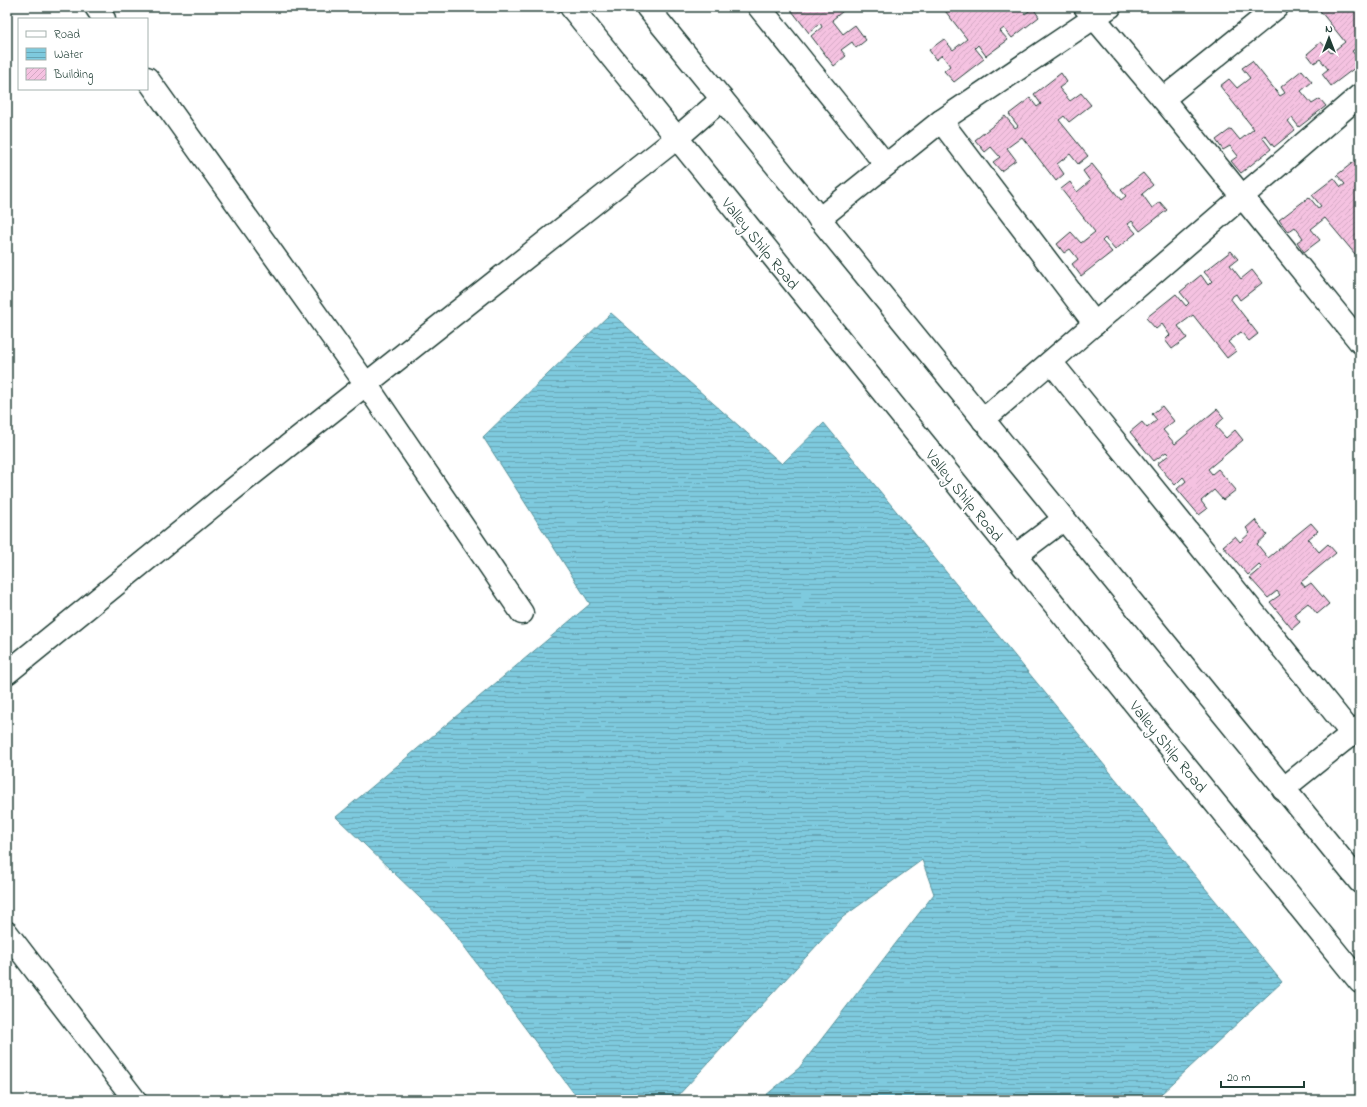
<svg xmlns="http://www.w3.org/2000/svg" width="1367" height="1107" font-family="'Indie Flower',sans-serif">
<defs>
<pattern id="water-rules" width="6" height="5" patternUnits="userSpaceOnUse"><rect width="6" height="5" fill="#7ecade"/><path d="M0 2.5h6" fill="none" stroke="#67a5b5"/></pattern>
<pattern id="building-hatch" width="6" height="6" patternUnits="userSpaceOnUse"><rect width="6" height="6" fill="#f5c2e1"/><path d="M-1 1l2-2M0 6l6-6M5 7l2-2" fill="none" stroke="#d2a8c2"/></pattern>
</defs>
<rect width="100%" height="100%" fill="#fff"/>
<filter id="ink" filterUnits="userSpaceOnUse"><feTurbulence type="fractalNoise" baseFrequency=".025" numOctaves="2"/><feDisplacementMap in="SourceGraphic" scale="8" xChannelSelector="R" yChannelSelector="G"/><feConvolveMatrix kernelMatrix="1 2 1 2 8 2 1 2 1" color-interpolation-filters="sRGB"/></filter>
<g filter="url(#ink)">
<polygon fill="url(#water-rules)" stroke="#58929a" points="611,313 782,464 824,423 1282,982 1161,1094 1161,1100 760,1100 799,1068 934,894 922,860 843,917 674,1100 579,1100 448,925 336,817 590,604 483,437"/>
<g fill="url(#building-hatch)" stroke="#1f3d34">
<polygon points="797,7 848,7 832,20 843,34 855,25 866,40 856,48 852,42 841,50 846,56 834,66 811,36 822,27 820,23 809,33 792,11"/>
<polygon points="942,7 1019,7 1025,14 1033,8 1039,17 1012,38 1004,28 1000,31 1008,40 986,56 978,45 975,48 984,59 954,82 944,71 950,66 942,55 936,60 929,50 944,39 953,50 967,39"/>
<polygon points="1317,7 1360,7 1360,54 1355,49 1352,51 1360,61 1360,64 1331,86 1322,74 1328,69 1320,59 1314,63 1307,54 1321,42 1331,53 1345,42"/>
<polygon points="1252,61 1280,96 1285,93 1281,87 1302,70 1312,82 1301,91 1312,104 1320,99 1326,106 1299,127 1292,118 1288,121 1295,130 1274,147 1265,135 1262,137 1271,149 1241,173 1231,161 1238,156 1230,146 1223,150 1216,140 1231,129 1240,140 1254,129 1220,86 1229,79 1237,88 1250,78 1242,68"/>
<polygon points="1061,73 1067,82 1059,88 1070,101 1081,93 1091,105 1069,122 1064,116 1059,120 1088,156 1078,164 1070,154 1057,164 1064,174 1056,181 1022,137 1007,148 1016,160 1001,171 993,162 1000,157 991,147 985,152 975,140 1005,116 1015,128 1018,126 1009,114 1030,98 1037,107 1041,104 1034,94"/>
<polygon points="1360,157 1360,260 1325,218 1311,229 1320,240 1304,252 1297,242 1303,238 1295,227 1288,232 1279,220 1309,197 1318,208 1321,206 1312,195 1334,178 1341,187 1345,184 1337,175"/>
<polygon points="1092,164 1121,200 1126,196 1121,190 1143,173 1153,185 1142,194 1152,208 1160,202 1167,210 1140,231 1132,221 1128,224 1136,233 1115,250 1105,238 1102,241 1112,252 1081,276 1072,264 1078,259 1070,249 1064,253 1057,244 1071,232 1081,243 1095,232 1061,189 1070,182 1077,192 1090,181 1083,171"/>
<polygon points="1231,251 1238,259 1230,265 1241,279 1252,270 1262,283 1240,300 1236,294 1230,298 1258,334 1249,341 1241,332 1228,342 1236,351 1227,358 1193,315 1178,326 1187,338 1172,349 1165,340 1170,335 1162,324 1156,329 1146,318 1176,294 1186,306 1189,303 1180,292 1201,275 1208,285 1212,281 1204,272"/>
<polygon points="1162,406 1174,421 1163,430 1175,444 1217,409 1224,418 1215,426 1226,438 1235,430 1243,440 1208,469 1212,474 1218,469 1236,490 1223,500 1214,490 1201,501 1207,509 1199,515 1177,489 1186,481 1183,477 1175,485 1157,464 1169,455 1166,452 1154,461 1130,432 1142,422 1147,428 1157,420 1152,414"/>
<polygon points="1255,520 1267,535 1257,544 1268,558 1311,523 1318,531 1308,539 1319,552 1328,544 1336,553 1301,582 1305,587 1311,583 1329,604 1317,614 1308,603 1294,614 1300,622 1292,629 1270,602 1280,595 1277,591 1268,598 1250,578 1262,568 1259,565 1248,575 1223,546 1235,536 1240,542 1250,533 1246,528"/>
</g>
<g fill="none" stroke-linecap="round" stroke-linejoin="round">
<g stroke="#1f3d34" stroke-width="25">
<g id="minor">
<polyline points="96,7 104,19"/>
<polyline points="571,7 1360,982"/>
<polyline points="647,7 1360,882"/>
<polyline points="759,7 886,165"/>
<polyline points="1085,7 1163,99 1360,342"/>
<polyline points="147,78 366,384 522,613"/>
<polyline points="1163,99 1277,7"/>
<polyline points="941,121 1095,324"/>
<polyline points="819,219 941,121 1110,7"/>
<polyline points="1051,362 1352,734"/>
<polyline points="983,420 1360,95"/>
<polyline points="1015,556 1064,519"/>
<polyline points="7,673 236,487 677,138 722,99"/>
<polyline points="1283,789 1360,727"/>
<polyline points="7,933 135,1100"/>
</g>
</g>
<use href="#minor" stroke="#fff" stroke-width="22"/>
</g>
</g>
<g text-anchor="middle" stroke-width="4" stroke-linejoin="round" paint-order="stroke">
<g font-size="16" fill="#1f3d34" stroke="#fff">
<text transform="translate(761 243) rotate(51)" y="6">Valley Shilp Road</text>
<text transform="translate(965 495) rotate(51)" y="6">Valley Shilp Road</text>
<text transform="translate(1169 746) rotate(51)" y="6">Valley Shilp Road</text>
</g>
</g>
<rect width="1367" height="1107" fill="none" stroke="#fff" stroke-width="24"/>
<rect x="12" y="12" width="1343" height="1083" fill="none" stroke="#1f3d34" stroke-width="1.5" filter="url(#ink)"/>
<rect x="18" y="18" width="130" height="72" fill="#ffffff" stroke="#a5b1ae"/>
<rect x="26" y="31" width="20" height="6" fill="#ffffff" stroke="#a5b1ae"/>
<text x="54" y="38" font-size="12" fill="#1f3d34">Road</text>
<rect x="26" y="48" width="20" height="12" fill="url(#water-rules)" stroke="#a5b1ae"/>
<text x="54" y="58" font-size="12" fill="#1f3d34">Water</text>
<rect x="26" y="68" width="20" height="12" fill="url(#building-hatch)" stroke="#a5b1ae"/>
<text x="54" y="78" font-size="12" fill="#1f3d34">Building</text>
<g transform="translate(1329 38)" stroke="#ffffff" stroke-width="3" paint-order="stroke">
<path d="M0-3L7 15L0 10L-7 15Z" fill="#1f3d34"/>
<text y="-6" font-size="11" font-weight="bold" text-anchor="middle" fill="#1f3d34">N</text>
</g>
<path d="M1221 1081v6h83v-6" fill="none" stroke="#1f3d34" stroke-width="2"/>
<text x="1227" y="1081" font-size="12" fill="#1f3d34" stroke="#ffffff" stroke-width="3" paint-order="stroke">20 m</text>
</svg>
